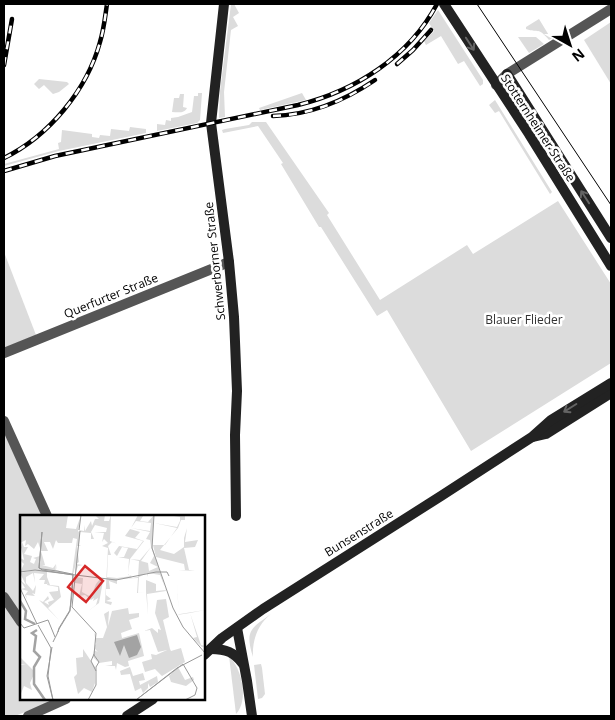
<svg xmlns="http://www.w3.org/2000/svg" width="615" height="720" font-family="'Open Sans',sans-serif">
<rect width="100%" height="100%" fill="#fff"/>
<g fill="#dcdcdc">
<polygon points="231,4 234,4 239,13 233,17 238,26 231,30 224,92 225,117 219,118 220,91"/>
<polygon points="438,10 483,80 483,84 480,86 464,61 458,64 441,36 426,45 424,41 434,31 429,23"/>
<path d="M539,19L550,37L555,34L556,36L549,40C537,26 540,34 526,29V27Z"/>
<polygon points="611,22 611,84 584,40"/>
<polygon points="518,37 536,37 544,44 529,53"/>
<polygon points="39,79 67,82 69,84 59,92 53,94 44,85 39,89 34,84"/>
<polygon points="198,93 202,93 200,120 197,123 157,131 157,124 165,125 166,120 171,121 171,118 178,117 192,112 194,96 198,96"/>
<polygon points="302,93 306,100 260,110 259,108"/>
<path d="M180,94H184L183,107L187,108C184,114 177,112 172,112L174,98H179Z"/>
<polygon points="495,100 552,192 550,194 499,111 495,113 489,105"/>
<polygon points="252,122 266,122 329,213 327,215 380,300 467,245 473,254 558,201 611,284 611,363 471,451 387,310 377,316 321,227 319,227 281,164 283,163 258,126 223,133 222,130 225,129 249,125"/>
<polygon points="130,127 146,129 146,133 59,151 4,166 4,164 59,149 58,143 61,142 62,130 92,134 92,137 99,138 100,135 110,136 111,129 129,131"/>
<polygon points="4,252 36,335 4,348"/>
<polygon points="4,432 42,516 21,516 21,699 58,699 15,716 4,716"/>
<path d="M271,614C258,624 252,640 253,657C245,631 250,629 271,614Z"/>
<path d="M229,656C242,669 249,700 236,714Z"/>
<polygon points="261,664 262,668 265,694 262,698 258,699 254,665"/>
</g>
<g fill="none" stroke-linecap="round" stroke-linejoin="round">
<g stroke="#555" stroke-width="10">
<polyline points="496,85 507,74 611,9"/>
<polyline points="4,353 229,262"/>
<polyline points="4,421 47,516"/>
<polyline points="4,597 21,622"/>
<polyline points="28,716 66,699"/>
</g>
<g stroke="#222" stroke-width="10">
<polyline points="224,4 211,123 229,262 234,317 237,391 235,435 236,516"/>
<polyline points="444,4 529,134 611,266"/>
<polyline points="507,74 611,238"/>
<polyline points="533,437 546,434 611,393"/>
<polyline points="237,628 247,681 252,716"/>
<path d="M211,649C226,649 234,652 243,664"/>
<polyline points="204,655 222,638 263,609 441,496 532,437 551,420 611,383"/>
<polyline points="127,716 153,699"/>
</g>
<polyline stroke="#000" stroke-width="1" points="477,4 611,205"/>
<g stroke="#000" stroke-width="4.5">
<g id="rail">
<polyline points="397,64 413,50 431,30"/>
<polyline points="4,65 12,19"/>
<path d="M273,116C311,115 344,101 375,80"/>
<path d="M4,158C49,136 87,90 100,42C104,29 105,17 107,4"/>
<path d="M4,171L55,156L298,105C355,91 409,57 437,4"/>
</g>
</g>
<use href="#rail" stroke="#fff" stroke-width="2.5" stroke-dasharray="8" stroke-linecap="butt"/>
</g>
<defs><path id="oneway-shaft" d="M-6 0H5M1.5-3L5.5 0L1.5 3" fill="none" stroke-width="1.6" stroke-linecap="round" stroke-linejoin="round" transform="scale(1.25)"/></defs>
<g stroke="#646464">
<use href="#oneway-shaft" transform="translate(470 44) rotate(57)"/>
<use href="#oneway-shaft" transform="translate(585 197) rotate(-123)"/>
<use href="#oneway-shaft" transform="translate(570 408) rotate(148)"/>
</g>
<g text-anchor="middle" stroke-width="5" stroke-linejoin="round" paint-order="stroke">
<g font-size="12" fill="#000" stroke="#fff">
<text transform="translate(538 128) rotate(57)" y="4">Stotternheimer Straße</text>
<text transform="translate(215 261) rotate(-96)" y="4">Schwerborner Straße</text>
<text transform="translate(111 296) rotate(-22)" y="4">Querfurter Straße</text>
<text transform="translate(359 533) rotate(-32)" y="4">Bunsenstraße</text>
</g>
<g font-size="12" fill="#333" stroke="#fff">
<text x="524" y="324">Blauer Flieder</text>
</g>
</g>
<g transform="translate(20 515)">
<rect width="185" height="185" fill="#fff"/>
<path d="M0,0H48L46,13L56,14L61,0L58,16L60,18L59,15L64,16V10L65,16L71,6L72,11L75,4H79L75,0H85L84,6H89L91,0L90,26L98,29L92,27L88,31L91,40H88L87,62L97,63L112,61L108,60L109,44L98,42H104L108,33L102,32L97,41L94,38L99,31L117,34L123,26L105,21L110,14L120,17L115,23L124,26L110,44L120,45L131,32L130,25L126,24L130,17L111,13L118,0L123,1L120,6L128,7L134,0L132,31L146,76L127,79L128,100L126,77L117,78L118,63L97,64V69L89,66L90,74H86V80L91,84L86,86L92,87L91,90L85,88L88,33L82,31L88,28L84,24L82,27L84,18L74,17H86L87,13L75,10L71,17L74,24H71V18L60,17L59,30L61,31H57L59,47L56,49L63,50L58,51L55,60L56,48L53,60L35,57L37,49L36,55L52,59L57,24L53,23L52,28H38L36,25L33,34L30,27H34H24L28,36H21L25,50H22L33,53L36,49L35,57H27V62L30,70L39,71L41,82L28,93L39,105L19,85L23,87L28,81L29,84L24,87L29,90L28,87L34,85L29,77L38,76V72L27,70L28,67L27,69H24L25,65H19L24,59L14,58L15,68L13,58L6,62V68L13,76L16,70L15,79L12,78L15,81L6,80L7,84L5,80L8,76L1,74L5,73L0,65L6,70L0,58L14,55L0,57L4,49L1,46L0,43L4,45L0,28L1,33L2,27L4,32H8L4,39L12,41L10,47L14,49L16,44L13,43L20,41L21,36L18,27L14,34L8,29L5,31L6,25L0,28ZM116,6L131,8L130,16L111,13ZM131,32L134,41L130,48L138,52L129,56L128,48L121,46ZM110,44L119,46L118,62L112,63L108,59ZM127,58L128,62V58L140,60L146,75L136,76V69L126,65V77L118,78L119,62ZM148,0H165V5H161L158,13L140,35L154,39L164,32V23L167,13L165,27L178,25L175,32L164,33L169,55L175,56L158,55L157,78L160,99L185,95L170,98L181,130L185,131L182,132L173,123L177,122L170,98L157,100L160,99L157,79L158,55H155H165L164,49L136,42L133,30H145L157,13L134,8L157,12L160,6V2ZM55,62L63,63L62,77L71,82L76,69L80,64L83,66L79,88L67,97L76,90L78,83L73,86L74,83L71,85L65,80L59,81L62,69L55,68ZM146,84L149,102L143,105L150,134L151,136L161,133L165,147L142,161L135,154L125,157L122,147L132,144L131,139L136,140L147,135L138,137L130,115L124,116L132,113L138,118V114L141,115L135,98L137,85ZM108,93L109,99L119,98V102L109,105L112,114L101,118L102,123L119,118L124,141L108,146L109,151L105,152L97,148L96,155L95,151H85L92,150V146L79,148L73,142L74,135L78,137L75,134L79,131L75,134V130L82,124L76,129L74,116L76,123H83L87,112L84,99L89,96L88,111L92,96ZM63,134L75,152V168L72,177L64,173L58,179L54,162L57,159L56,143L63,142ZM1,143L15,157L10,168L12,175L4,171L0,181V150H6L0,149ZM110,152L113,161L123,158L125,165L119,166L120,170L137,161L138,167L130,172L128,168V173L123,178L121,173L115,176L110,159L101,160L100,156ZM158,152L165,165L173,162L174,165L166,171L151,167L149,161Z" fill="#dcdcdc" fill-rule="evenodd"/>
<path d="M117,120L121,132L117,140L109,143L104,130L100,141L94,127Z" fill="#a3a3a3"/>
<path fill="none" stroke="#a3a3a3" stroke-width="2.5" d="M0,86L6,96L5,104L15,109M17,115L12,118L16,121L14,136L20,142L14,152V169L25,185"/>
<path fill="none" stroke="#999" stroke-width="1" d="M134,0L132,33L153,93L163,112L185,138M59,15L61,0M60,16L52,92L76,118L74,140L79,147L76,152V170L68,185M0,57L15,55L96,65L136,57M136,57H147L149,61M0,73L17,109M0,108L4,113L28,105L35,122M18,110L31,133M33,127L37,119L39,114L50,96V94L52,80L53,60V59H52L37,56L22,54L19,53L22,17L19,53L21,54L22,55L53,60L50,95L39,113L38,117M32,132L27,161L33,185M31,133L28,161L33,185M74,139L71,146L76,156M116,185L157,153L182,140M116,185L163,149L177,173L175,180L165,185"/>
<path fill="#d62828" fill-opacity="0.15" stroke="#d62828" stroke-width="2.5" d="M65,51L83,66L66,87L48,72Z"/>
<rect width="185" height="185" fill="none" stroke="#000" stroke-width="2.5"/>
</g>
<rect width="615" height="720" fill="none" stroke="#000000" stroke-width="10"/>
<g transform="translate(570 45) rotate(141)" stroke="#ffffff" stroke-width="4" paint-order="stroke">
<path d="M0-4L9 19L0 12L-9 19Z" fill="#000000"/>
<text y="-8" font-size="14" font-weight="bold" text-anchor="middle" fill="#000000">N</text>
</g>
</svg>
